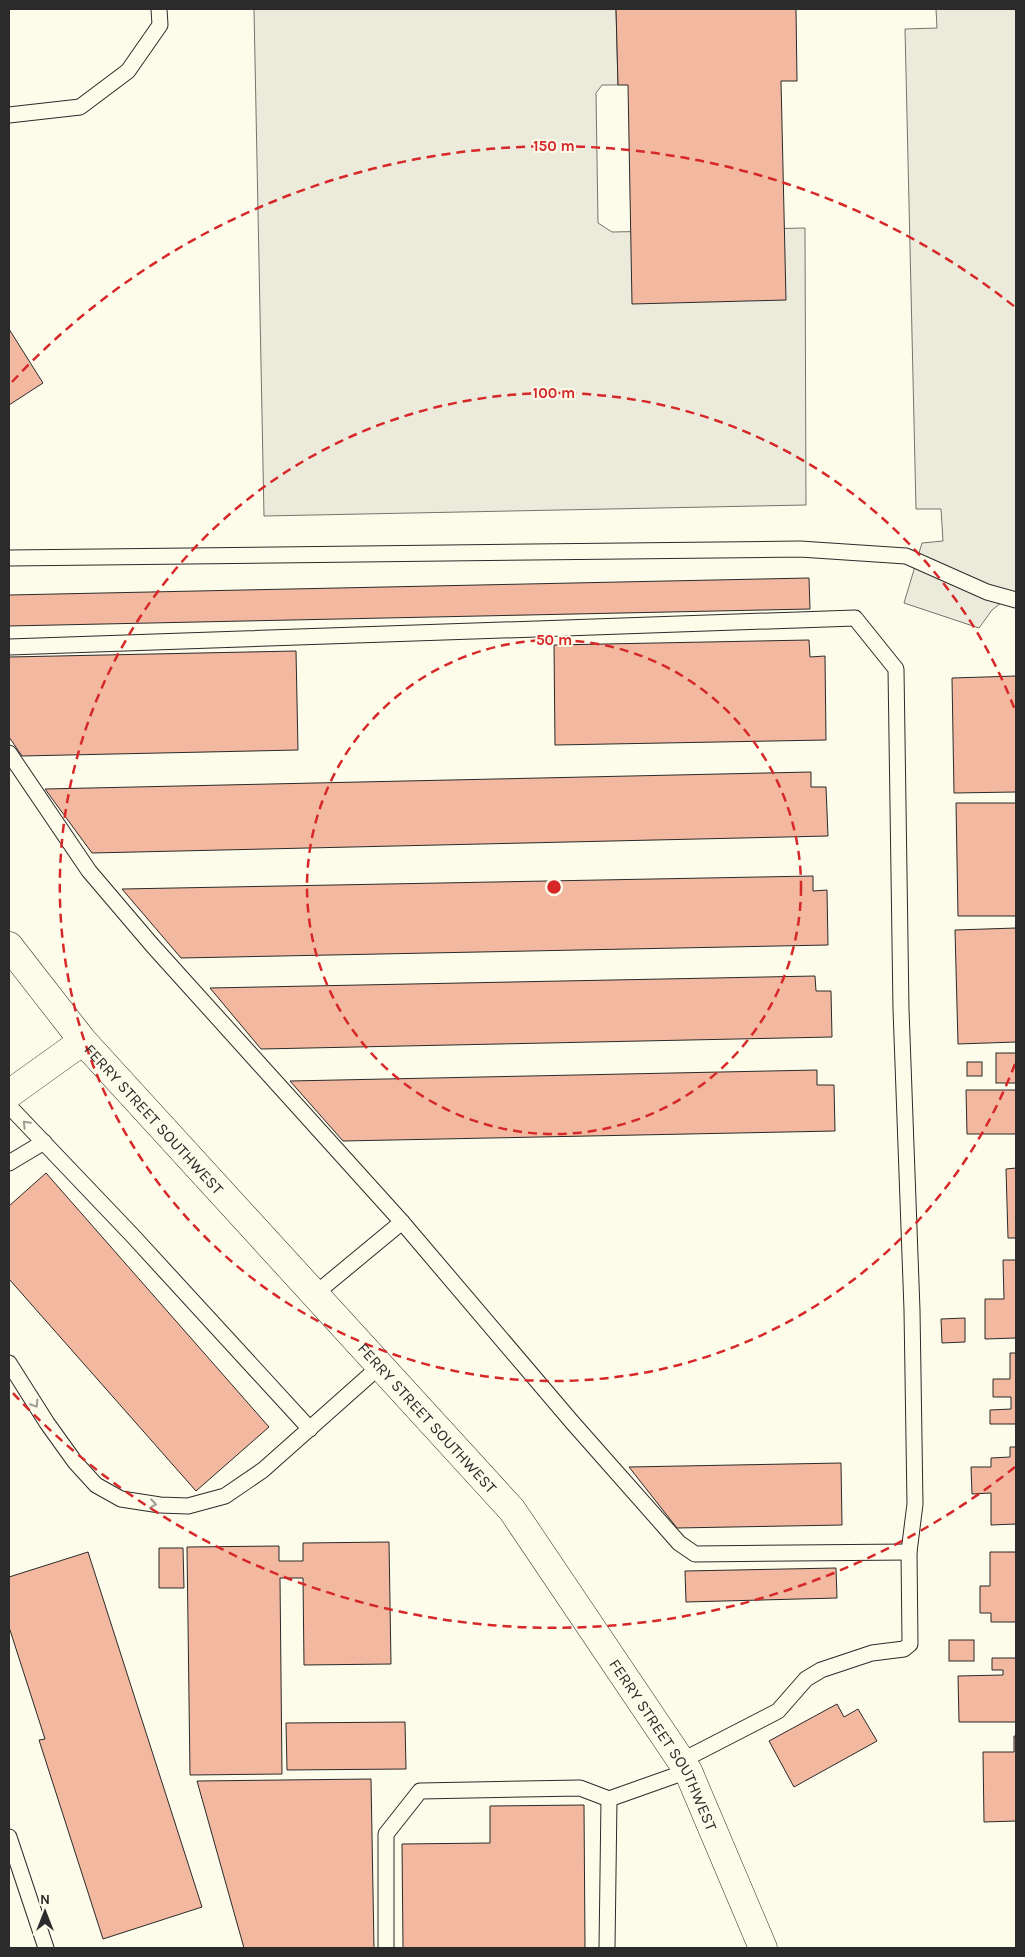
<svg xmlns="http://www.w3.org/2000/svg" width="1025" height="1957" font-family="Karla,sans-serif">
<rect width="100%" height="100%" fill="#fdfbea"/>
<g fill="#eceadb" stroke="#74746e">
<polygon points="254,9 616,9 618,85 602,85 596,93 598,223 612,232 805,228 806,505 264,516"/>
<polygon points="936,9 1016,9 1016,591 992,610 979,628 904,603 922,543 943,541 941,509 916,509 905,29 937,28"/>
</g>
<g fill="#f2b8a0" stroke="#2b2b2b">
<polygon points="616,9 796,9 797,81 781,81 786,300 632,304 628,85 618,85"/>
<polygon points="9,329 43,383 9,405"/>
<polygon points="809,578 810,609 9,626 9,595"/>
<polygon points="809,640 810,657 825,656 826,740 555,745 554,645"/>
<polygon points="296,651 298,750 22,756 9,737 9,657"/>
<polygon points="1016,676 1016,792 954,793 952,678"/>
<polygon points="811,772 811,787 826,787 828,836 92,853 45,789"/>
<polygon points="956,803 1016,803 1016,916 958,916"/>
<polygon points="813,876 813,891 827,890 828,945 181,958 122,889"/>
<polygon points="1016,928 1016,1042 958,1044 955,930"/>
<polygon points="815,976 816,991 831,991 832,1037 261,1049 210,988"/>
<rect x="996" y="1053" width="20" height="30"/>
<rect x="967" y="1062" width="15" height="14"/>
<polygon points="817,1070 817,1085 834,1085 835,1131 343,1141 290,1081"/>
<polygon points="966,1090 1016,1090 1016,1134 967,1134"/>
<polygon points="1016,1168 1016,1238 1008,1238 1006,1169"/>
<polygon points="46,1173 269,1427 196,1491 9,1279 9,1206"/>
<polygon points="1003,1260 1016,1260 1016,1338 985,1339 985,1299 1004,1299"/>
<polygon points="965,1318 965,1342 942,1343 941,1319"/>
<polygon points="1010,1353 1016,1353 1016,1424 990,1424 990,1410 1011,1409 1011,1397 993,1397 993,1379 1010,1379"/>
<polygon points="1010,1447 1016,1447 1016,1524 991,1525 991,1493 972,1494 971,1467 991,1467 991,1458 1010,1457"/>
<polygon points="841,1463 842,1525 677,1528 629,1467"/>
<polygon points="389,1542 391,1664 304,1665 303,1578 280,1578 282,1774 190,1775 187,1547 279,1546 279,1561 303,1561 303,1543"/>
<polygon points="159,1548 183,1548 184,1588 159,1588"/>
<polygon points="88,1552 202,1907 103,1939 39,1740 45,1739 9,1627 9,1577"/>
<polygon points="990,1552 1016,1552 1016,1622 991,1622 991,1613 980,1613 980,1586 990,1586"/>
<polygon points="836,1568 837,1598 686,1602 685,1571"/>
<rect x="949" y="1640" width="25" height="21"/>
<polygon points="992,1658 1016,1658 1016,1722 959,1722 958,1676 1003,1675 1003,1670 992,1670"/>
<polygon points="837,1704 844,1717 858,1709 877,1741 794,1787 769,1741"/>
<polygon points="405,1722 406,1769 287,1770 286,1723"/>
<polygon points="1014,1736 1016,1736 1016,1821 984,1822 983,1752 1014,1752"/>
<polygon points="371,1779 374,1948 244,1948 197,1781"/>
<polygon points="584,1805 585,1948 403,1948 402,1844 490,1843 490,1806"/>
</g>
<g fill="none" stroke-linecap="round" stroke-linejoin="round">
<g stroke="#2b2b2b" stroke-width="17">
<g id="service">
<polyline points="9,115 80,107 128,71 160,25 159,9"/>
<polyline points="9,558 800,549 906,556 987,592 1016,600"/>
<polyline points="9,647 855,618 896,669 901,1009 912,1310 915,1504 909,1552 910,1644 904,1649 872,1653 821,1670 806,1679 778,1711 681,1761"/>
<polyline points="9,753 89,871 152,945 402,1222"/>
<polyline points="9,1106 132,1235 310,1429"/>
<polyline points="9,1163 44,1142"/>
<polyline points="315,1294 402,1222 572,1422 679,1543 695,1554 909,1552"/>
<polyline points="9,1363 47,1423 75,1462 96,1485 121,1499 160,1505 188,1506 225,1496 263,1470 380,1366"/>
<polyline points="9,1837 46,1948"/>
<polyline points="386,1948 386,1834 420,1791 580,1788 609,1799 688,1771"/>
<polyline points="607,1948 609,1799"/>
</g>
</g>
<g stroke="#2b2b2b" stroke-width="29">
<polyline id="minor" points="9,1094 83,1041"/>
</g>
<g stroke="#2b2b2b" stroke-width="29">
<g id="tertiary">
<path id="s1" d="M9,946L83,1041L512,1510L688,1771L763,1948"/>
</g>
</g>
<use href="#service" stroke="#fdfbea" stroke-width="15"/>
<use href="#minor" stroke="#fdfbea" stroke-width="28"/>
<use href="#tertiary" stroke="#fdfbea" stroke-width="28"/>
</g>
<defs><path id="oneway-chevron" d="M-2-3.5L2.5 0L-2 3.5" fill="none" stroke-width="1.6" stroke-linecap="round" stroke-linejoin="round" transform="scale(1.25)"/></defs>
<g stroke="#9e9d94">
<use href="#oneway-chevron" transform="translate(26 1124) rotate(-135)"/>
<use href="#oneway-chevron" transform="translate(35 1404) rotate(58)"/>
<use href="#oneway-chevron" transform="translate(153 1504) rotate(8)"/>
</g>
<g fill="none" stroke="#d62828" stroke-width="2.5" stroke-dasharray="9 6">
<circle cx="554" cy="887" r="247"/>
<path d="M1015 1064A494 494 0 1 1 1015 710"/>
<path d="M1015 1467A741 741 0 0 1 12 1392M12 382A741 741 0 0 1 1015 307"/>
</g>
<g text-anchor="middle" stroke-width="4" stroke-linejoin="round" paint-order="stroke">
<g font-size="16" fill="#2b2b2b" stroke="#fdfbea">
<text dy="6" stroke="none"><textPath href="#s1" startOffset="226">FERRY STREET SOUTHWEST</textPath></text>
<text dy="6" stroke="none"><textPath href="#s1" startOffset="631">FERRY STREET SOUTHWEST</textPath></text>
<text dy="6" stroke="none"><textPath href="#s1" startOffset="1036">FERRY STREET SOUTHWEST</textPath></text>
</g>
</g>
<circle cx="554" cy="887" r="8" fill="#d62828" stroke="#fdfbea" stroke-width="2.5"/>
<g font-size="15" text-anchor="middle" font-weight="bold" fill="#d62828" stroke="#fdfbea" stroke-width="4" stroke-linejoin="round" paint-order="stroke">
<text x="554" y="151">150 m</text>
<text x="554" y="398">100 m</text>
<text x="554" y="645">50 m</text>
</g>
<rect width="1025" height="1957" fill="none" stroke="#2b2b2b" stroke-width="20"/>
<g transform="translate(45 1912)" stroke="#fdfbea" stroke-width="4" paint-order="stroke">
<path d="M0-4L9 19L0 12L-9 19Z" fill="#2b2b2b"/>
<text y="-8" font-size="14" font-weight="bold" text-anchor="middle" fill="#2b2b2b">N</text>
</g>
</svg>
